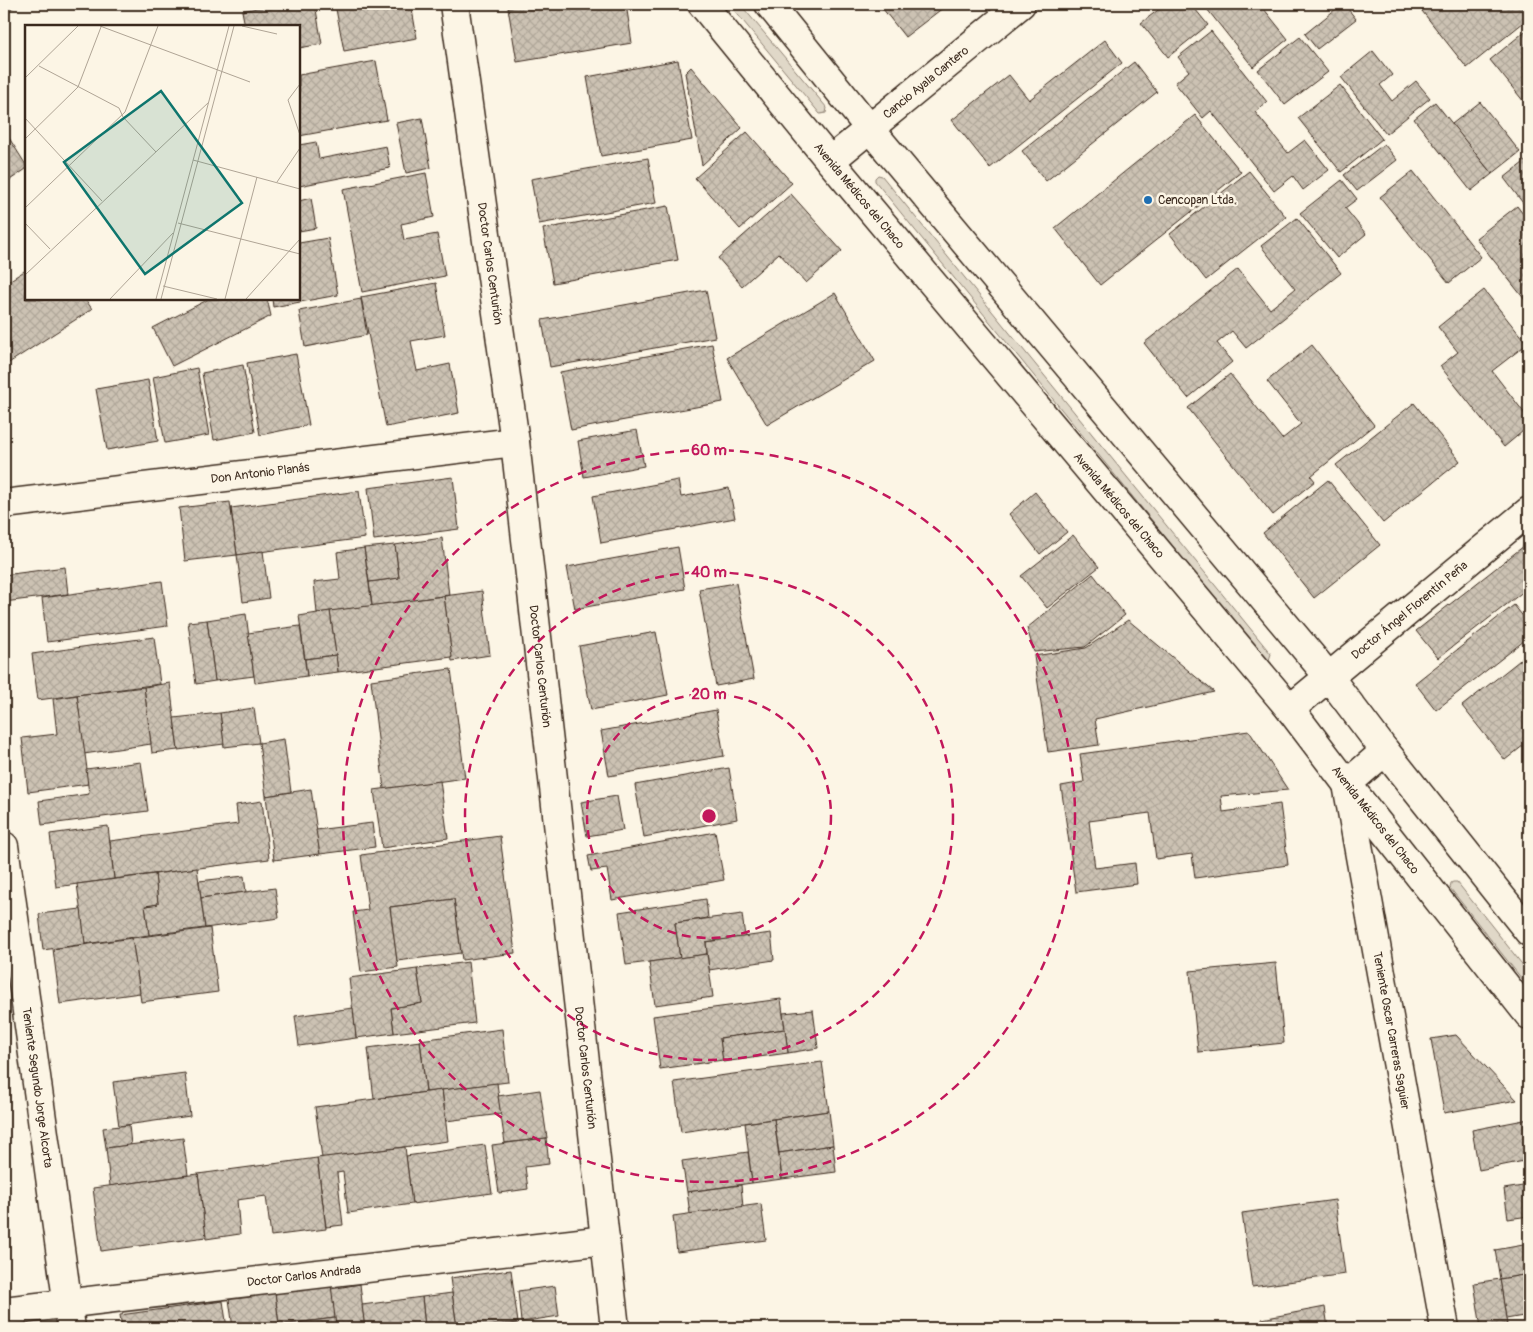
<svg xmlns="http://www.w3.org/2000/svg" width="1533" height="1332" font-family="Pangolin,sans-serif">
<defs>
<pattern id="building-cross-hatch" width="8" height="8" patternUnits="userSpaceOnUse" patternTransform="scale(1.25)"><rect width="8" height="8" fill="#ccc2b3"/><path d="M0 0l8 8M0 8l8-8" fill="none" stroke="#b0a79a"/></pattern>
</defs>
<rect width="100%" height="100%" fill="#fcf5e5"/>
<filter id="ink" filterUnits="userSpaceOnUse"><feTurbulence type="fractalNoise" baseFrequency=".02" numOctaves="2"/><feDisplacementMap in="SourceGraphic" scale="10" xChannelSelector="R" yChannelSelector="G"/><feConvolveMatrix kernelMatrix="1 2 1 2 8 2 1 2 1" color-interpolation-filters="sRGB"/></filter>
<g filter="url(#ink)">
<g fill="#e0d8c8" stroke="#8e8173">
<polygon points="729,4 740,4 827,108 826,113 820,114"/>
<polygon points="878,175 882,176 1271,654 1269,660 1265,659 875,181 875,178"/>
<polygon points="1453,882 1457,882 1529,973 1529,988 1450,888 1451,883"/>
</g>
<g fill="url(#building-cross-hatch)" stroke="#3b2a1e">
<polygon points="4,4 18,4 4,13"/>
<polygon points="277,4 315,4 322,44 299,48 299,26 245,26 242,11"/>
<polygon points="335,4 411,4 417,38 344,51"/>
<polygon points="536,4 626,4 632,43 517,62 508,8"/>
<polygon points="879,4 948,4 905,37"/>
<polygon points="1166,4 1191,4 1208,25 1168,57 1141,23"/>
<polygon points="1203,4 1260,4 1288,39 1253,67"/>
<polygon points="1342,4 1344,4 1356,19 1317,49 1305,34"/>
<polygon points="1431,4 1529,4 1529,18 1467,68 1422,11"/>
<polygon points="1529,28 1529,108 1490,60"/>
<polygon points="1211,31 1267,102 1255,112 1288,153 1305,140 1329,170 1303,190 1293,176 1274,191 1211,111 1203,118 1175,83 1189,71 1178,57"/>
<polygon points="1300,37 1328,72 1285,105 1258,70"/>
<polygon points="1105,40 1122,63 990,168 952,120 1009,75 1029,100"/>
<polygon points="1373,51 1392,75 1380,85 1392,101 1416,81 1430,98 1386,134 1341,77"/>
<polygon points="678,60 692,140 601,156 587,77"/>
<polygon points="376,61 387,120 299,136 299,75"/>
<polygon points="1134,62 1157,92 1046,181 1022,151"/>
<polygon points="691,67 742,128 702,165 685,73"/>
<polygon points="1340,85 1382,139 1341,172 1298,118"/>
<polygon points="1435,102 1492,174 1471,191 1414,119"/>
<polygon points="1480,102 1520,152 1492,174 1452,124"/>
<polygon points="1195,115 1241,172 1100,285 1055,228"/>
<polygon points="422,118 431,168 406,173 396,123"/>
<polygon points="4,130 26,165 26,169 4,184"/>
<polygon points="747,132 792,183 740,229 695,178"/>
<polygon points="316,142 319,159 386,146 390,168 299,186 299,145"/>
<polygon points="1384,144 1397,160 1357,191 1344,175"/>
<polygon points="648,158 656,203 539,224 531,179"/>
<polygon points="1528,159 1529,161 1529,211 1504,178"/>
<polygon points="1249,171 1286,217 1206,280 1170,234"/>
<polygon points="1413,171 1481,257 1449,283 1380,197"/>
<polygon points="426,173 434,217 401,224 404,240 437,234 445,276 362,292 343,189"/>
<polygon points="1342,180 1357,199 1345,208 1366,234 1337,258 1300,213"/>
<polygon points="791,194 842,251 806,283 779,253 742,286 718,258"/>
<polygon points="311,198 316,228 299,231 299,201"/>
<polygon points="668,206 678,260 553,283 543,229"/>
<polygon points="1517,206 1529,222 1529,305 1476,238"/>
<polygon points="1297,218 1341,273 1246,348 1232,331 1217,343 1232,362 1188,398 1144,343 1238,269 1270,309 1295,289 1261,246"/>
<polygon points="328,238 338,295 273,307 272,299 299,299 299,243"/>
<polygon points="26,270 26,299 85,299 92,309 4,366 4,284"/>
<polygon points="436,283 445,335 411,341 417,371 450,364 459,413 386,427 361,297"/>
<polygon points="706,290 715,337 550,367 542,320"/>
<polygon points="1484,290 1527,344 1492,371 1529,419 1529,426 1504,447 1440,366 1458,352 1438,327"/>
<polygon points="835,293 875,361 767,425 727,358"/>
<polygon points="209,299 267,299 271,316 172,366 153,328"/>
<polygon points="361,299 367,335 305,347 299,311"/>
<polygon points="712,344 723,402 571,430 560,372"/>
<polygon points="1312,345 1374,425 1311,476 1315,481 1273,515 1188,408 1230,374 1282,439 1301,424 1267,381"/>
<polygon points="296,354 309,425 260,435 247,363"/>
<polygon points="243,365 255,432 214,440 202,373"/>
<polygon points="197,368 209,435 165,443 153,377"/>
<polygon points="148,380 158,441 107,450 96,389"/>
<polygon points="1414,403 1460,461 1383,523 1336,465"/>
<polygon points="637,430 644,466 584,477 578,441"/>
<polygon points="453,477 459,529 374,540 368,488"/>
<polygon points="678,480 681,497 729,488 735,518 601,543 593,496"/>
<polygon points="1328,480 1380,545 1314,598 1263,533"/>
<polygon points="359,491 365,538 237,555 231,508"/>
<polygon points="1035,492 1067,532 1040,554 1009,514"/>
<polygon points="230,502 237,555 185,561 179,508"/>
<polygon points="1073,535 1099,567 1047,608 1021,576"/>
<polygon points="442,538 449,595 372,606 369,582 399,578 395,545"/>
<polygon points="1529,542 1529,587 1438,658 1416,631"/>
<polygon points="395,545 399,578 369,582 364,548"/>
<polygon points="678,547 685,589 575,609 567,567"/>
<polygon points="364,548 372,606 317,613 314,582 340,579 337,552"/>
<polygon points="263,551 269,598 243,602 237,555"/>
<polygon points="65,567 68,594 4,602 4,575"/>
<polygon points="1093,574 1125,615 1085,647 1034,652 1027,628"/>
<polygon points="162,581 168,626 47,642 42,598"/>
<polygon points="736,583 754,679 716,686 699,589"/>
<polygon points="482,591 490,655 452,661 444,596"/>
<polygon points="444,596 452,657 338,672 330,611"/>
<polygon points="1514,605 1529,624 1529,637 1436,710 1415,683"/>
<polygon points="330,611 336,655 305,659 299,616"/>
<polygon points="246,614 254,676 215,681 207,620"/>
<polygon points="207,620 215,681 196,684 188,622"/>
<polygon points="1128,620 1214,692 1095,719 1099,745 1048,752 1034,656 1086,648"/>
<polygon points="300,626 307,676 255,683 248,633"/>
<polygon points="656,632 668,695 591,710 579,646"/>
<polygon points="154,637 160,684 38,700 32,654"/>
<polygon points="1529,653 1529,741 1505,760 1462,706"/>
<polygon points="336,655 338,672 307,676 305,659"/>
<polygon points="451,669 465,778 384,789 371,680"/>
<polygon points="170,683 178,750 152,753 144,687"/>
<polygon points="144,687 151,744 84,754 77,695"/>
<polygon points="77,695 89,784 28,792 22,738 57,734 53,699"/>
<polygon points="254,708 259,743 224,747 220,713"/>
<polygon points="716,710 724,756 609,776 601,731"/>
<polygon points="220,713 224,744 178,750 174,718"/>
<polygon points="1249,731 1288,790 1221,796 1223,812 1280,804 1288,865 1195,878 1192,854 1156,859 1150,813 1089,821 1095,868 1135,863 1137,884 1076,892 1061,786 1084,782 1080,754"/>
<polygon points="284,739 291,792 266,796 259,743"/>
<polygon points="141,762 148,811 42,825 39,801 89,794 86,769"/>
<polygon points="729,768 737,819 644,837 635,785"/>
<polygon points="440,781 448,838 382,848 374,790"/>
<polygon points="311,789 320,854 274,860 266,796"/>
<polygon points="617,796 623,830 587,836 581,802"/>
<polygon points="262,801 269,859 114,879 110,841 238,824 236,805"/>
<polygon points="372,823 375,847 320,854 316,830"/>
<polygon points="108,826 114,879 56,887 50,834"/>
<polygon points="715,832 724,880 612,900 607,869 591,871 588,856"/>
<polygon points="500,836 515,953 462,960 454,899 390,907 398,967 361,972 353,912 368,910 361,855"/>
<polygon points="197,868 205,928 149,935 145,906 158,904 155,874"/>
<polygon points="155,874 158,904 145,906 149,935 85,944 77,884"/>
<polygon points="244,876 246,892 201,898 199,881"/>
<polygon points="275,888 279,918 205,928 201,898"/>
<polygon points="454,899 461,953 397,961 390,907"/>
<polygon points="706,899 708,918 675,923 680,958 626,965 619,912"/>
<polygon points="81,909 85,944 43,950 39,914"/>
<polygon points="742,914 745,937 706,942 707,954 680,958 675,923"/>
<polygon points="210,928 218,992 141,1002 132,938"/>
<polygon points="771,933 774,960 709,970 706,942"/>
<polygon points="132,938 140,993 60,1004 53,949"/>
<polygon points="707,954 713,997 655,1005 649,962"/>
<polygon points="468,962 475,1023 394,1033 391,1008 422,1003 417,969"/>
<polygon points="1276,963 1284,1043 1198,1052 1190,971"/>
<polygon points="417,969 422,1003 391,1008 394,1033 356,1038 349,978"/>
<polygon points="781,999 785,1029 720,1038 723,1060 660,1069 653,1016"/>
<polygon points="353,1008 356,1038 299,1046 295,1016"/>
<polygon points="813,1010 818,1048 788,1053 783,1013"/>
<polygon points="502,1029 508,1082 426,1092 420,1040"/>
<polygon points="785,1029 788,1053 723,1062 720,1038"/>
<polygon points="1456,1035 1517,1100 1444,1113 1431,1039"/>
<polygon points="420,1041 426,1092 374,1099 368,1048"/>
<polygon points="822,1062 829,1111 681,1132 674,1082"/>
<polygon points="185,1073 190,1116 119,1126 113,1082"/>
<polygon points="497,1083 501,1114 446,1121 442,1090"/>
<polygon points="442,1090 448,1141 322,1158 315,1107"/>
<polygon points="540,1090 547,1138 505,1143 498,1096"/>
<polygon points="829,1111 833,1145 779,1153 774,1119"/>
<polygon points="774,1119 782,1179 752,1183 745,1123"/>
<polygon points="1529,1119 1529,1160 1479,1170 1472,1130"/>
<polygon points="129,1125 131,1145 106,1148 103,1128"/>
<polygon points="183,1138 188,1175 110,1186 106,1148"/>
<polygon points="546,1138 549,1164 525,1167 528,1189 499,1193 492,1145"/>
<polygon points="485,1145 492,1193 412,1204 406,1156"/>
<polygon points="833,1145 836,1172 782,1179 779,1153"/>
<polygon points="405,1147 412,1204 348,1213 343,1172 337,1173 343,1225 326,1227 317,1158"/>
<polygon points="748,1152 752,1183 687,1192 682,1161"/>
<polygon points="317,1158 326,1229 271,1236 266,1196 237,1200 240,1234 206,1239 198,1174"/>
<polygon points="198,1174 206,1237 101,1251 93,1188"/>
<polygon points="741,1185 743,1207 690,1214 687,1192"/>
<polygon points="1529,1185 1529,1216 1508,1219 1504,1189"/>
<polygon points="1335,1200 1345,1274 1252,1287 1242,1213"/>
<polygon points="761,1204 766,1240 677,1252 673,1216"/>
<polygon points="1529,1244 1529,1274 1500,1279 1495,1250"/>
<polygon points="511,1270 518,1323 475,1328 457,1328 450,1278"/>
<polygon points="1529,1274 1529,1315 1506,1319 1500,1279"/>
<polygon points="1500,1279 1507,1325 1481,1328 1474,1283"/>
<polygon points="360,1284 365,1328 336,1328 331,1289"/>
<polygon points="331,1285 335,1318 279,1325 275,1293"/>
<polygon points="555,1286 559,1316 521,1322 518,1291"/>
<polygon points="275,1293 279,1325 259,1328 233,1328 229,1299"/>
<polygon points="452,1293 457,1328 425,1328 422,1297"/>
<polygon points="422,1297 425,1328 365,1328 362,1305"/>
<polygon points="223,1301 227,1328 122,1328 120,1315"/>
<polygon points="1325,1307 1328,1328 1264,1328 1262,1319"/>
<polygon points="335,1318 336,1328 280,1328 279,1325"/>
</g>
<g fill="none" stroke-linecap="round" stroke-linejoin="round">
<g stroke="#3b2a1e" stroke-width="31">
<g id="minor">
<path id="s1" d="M454,4L515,442L615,1328"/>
<path id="s2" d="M830,161L1021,4"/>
<path id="s3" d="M4,504L515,442"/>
<path id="s4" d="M1290,709L1529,511"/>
<path id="s5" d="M1385,751L1347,784L1445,1328"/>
<path id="s6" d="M4,846L71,1328"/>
<path id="s7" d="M4,1311L605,1240"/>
</g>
</g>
<g stroke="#3b2a1e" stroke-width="31">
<g id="major">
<path id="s8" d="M702,4L830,161L1290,709L1347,784L1529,1015"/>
<polyline points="769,4 870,129 1329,677 1385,751 1529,932"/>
</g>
</g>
<use href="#minor" stroke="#fcf5e5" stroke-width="28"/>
<use href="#major" stroke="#fcf5e5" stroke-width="28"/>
</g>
</g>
<g fill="none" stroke="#c2185b" stroke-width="2.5" stroke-dasharray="9 6">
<circle cx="709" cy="816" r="122"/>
<circle cx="709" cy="816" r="244"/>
<circle cx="709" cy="816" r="366"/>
</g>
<circle fill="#1f6fb2" stroke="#fcf5e5" stroke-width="2" cx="1148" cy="200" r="5"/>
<g text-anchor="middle" stroke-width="5" stroke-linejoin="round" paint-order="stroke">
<g font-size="12" fill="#3b2a1e" stroke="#fcf5e5">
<text dy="4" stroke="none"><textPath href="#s2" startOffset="124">Cancio Ayala Cantero</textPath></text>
<text dy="4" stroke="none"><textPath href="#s8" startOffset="248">Avenida Médicos del Chaco</textPath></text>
<text dy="4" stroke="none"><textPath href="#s1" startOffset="262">Doctor Carlos Centurión</textPath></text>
<text dy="4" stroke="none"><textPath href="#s3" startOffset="258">Don Antonio Planás</textPath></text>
<text dy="4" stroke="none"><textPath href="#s8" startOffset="652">Avenida Médicos del Chaco</textPath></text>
<text dy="4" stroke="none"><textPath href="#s4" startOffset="155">Doctor Ángel Florentín Peña</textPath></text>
<text dy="4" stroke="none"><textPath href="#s1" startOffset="668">Doctor Carlos Centurión</textPath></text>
<text dy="4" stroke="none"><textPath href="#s8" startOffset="1058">Avenida Médicos del Chaco</textPath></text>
<text dy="4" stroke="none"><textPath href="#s5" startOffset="301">Teniente Oscar Carreras Saguier</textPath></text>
<text dy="4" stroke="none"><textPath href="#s1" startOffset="1072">Doctor Carlos Centurión</textPath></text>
<text dy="4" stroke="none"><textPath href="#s6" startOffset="244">Teniente Segundo Jorge Alcorta</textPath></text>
<text dy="4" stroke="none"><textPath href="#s7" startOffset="302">Doctor Carlos Andrada</textPath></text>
</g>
<g font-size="12" fill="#3b2a1e" stroke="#fcf5e5" text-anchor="start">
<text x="1158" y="204">Cencopan Ltda.</text>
</g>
</g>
<g transform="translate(25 25)">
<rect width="275" height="275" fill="#fcf5e5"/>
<path fill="none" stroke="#afa495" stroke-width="1" d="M75,1L225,57M217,1L252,9M14,41L94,83L98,92L131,127M0,53L53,1M275,59L263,75L275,110M0,93L77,176M0,114L53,62L76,2M168,135L275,164M252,157L275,123M0,183L100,87L133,1M0,198L25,224M153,198L275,229M0,250L184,77M138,261L192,274M85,274L148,208M131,274L204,1M136,274L209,1M200,274L232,152M221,274L275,214"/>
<path fill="#0f766e" fill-opacity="0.15" stroke="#0f766e" stroke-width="2.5" d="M136,66L217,178L120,249L39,137Z"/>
<rect width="275" height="275" fill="none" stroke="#3b2a1e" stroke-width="2.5"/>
</g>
<circle cx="709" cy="816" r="8" fill="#c2185b" stroke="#fcf5e5" stroke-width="2.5"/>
<g font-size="15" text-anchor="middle" font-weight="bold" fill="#c2185b" stroke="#fcf5e5" stroke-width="5" stroke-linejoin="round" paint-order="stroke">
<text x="709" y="455">60 m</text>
<text x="709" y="577">40 m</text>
<text x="709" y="699">20 m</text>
</g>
<rect width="1533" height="1332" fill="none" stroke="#fcf5e5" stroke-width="20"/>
<rect x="10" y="10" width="1513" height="1312" fill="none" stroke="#3b2a1e" stroke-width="2" filter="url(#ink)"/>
</svg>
